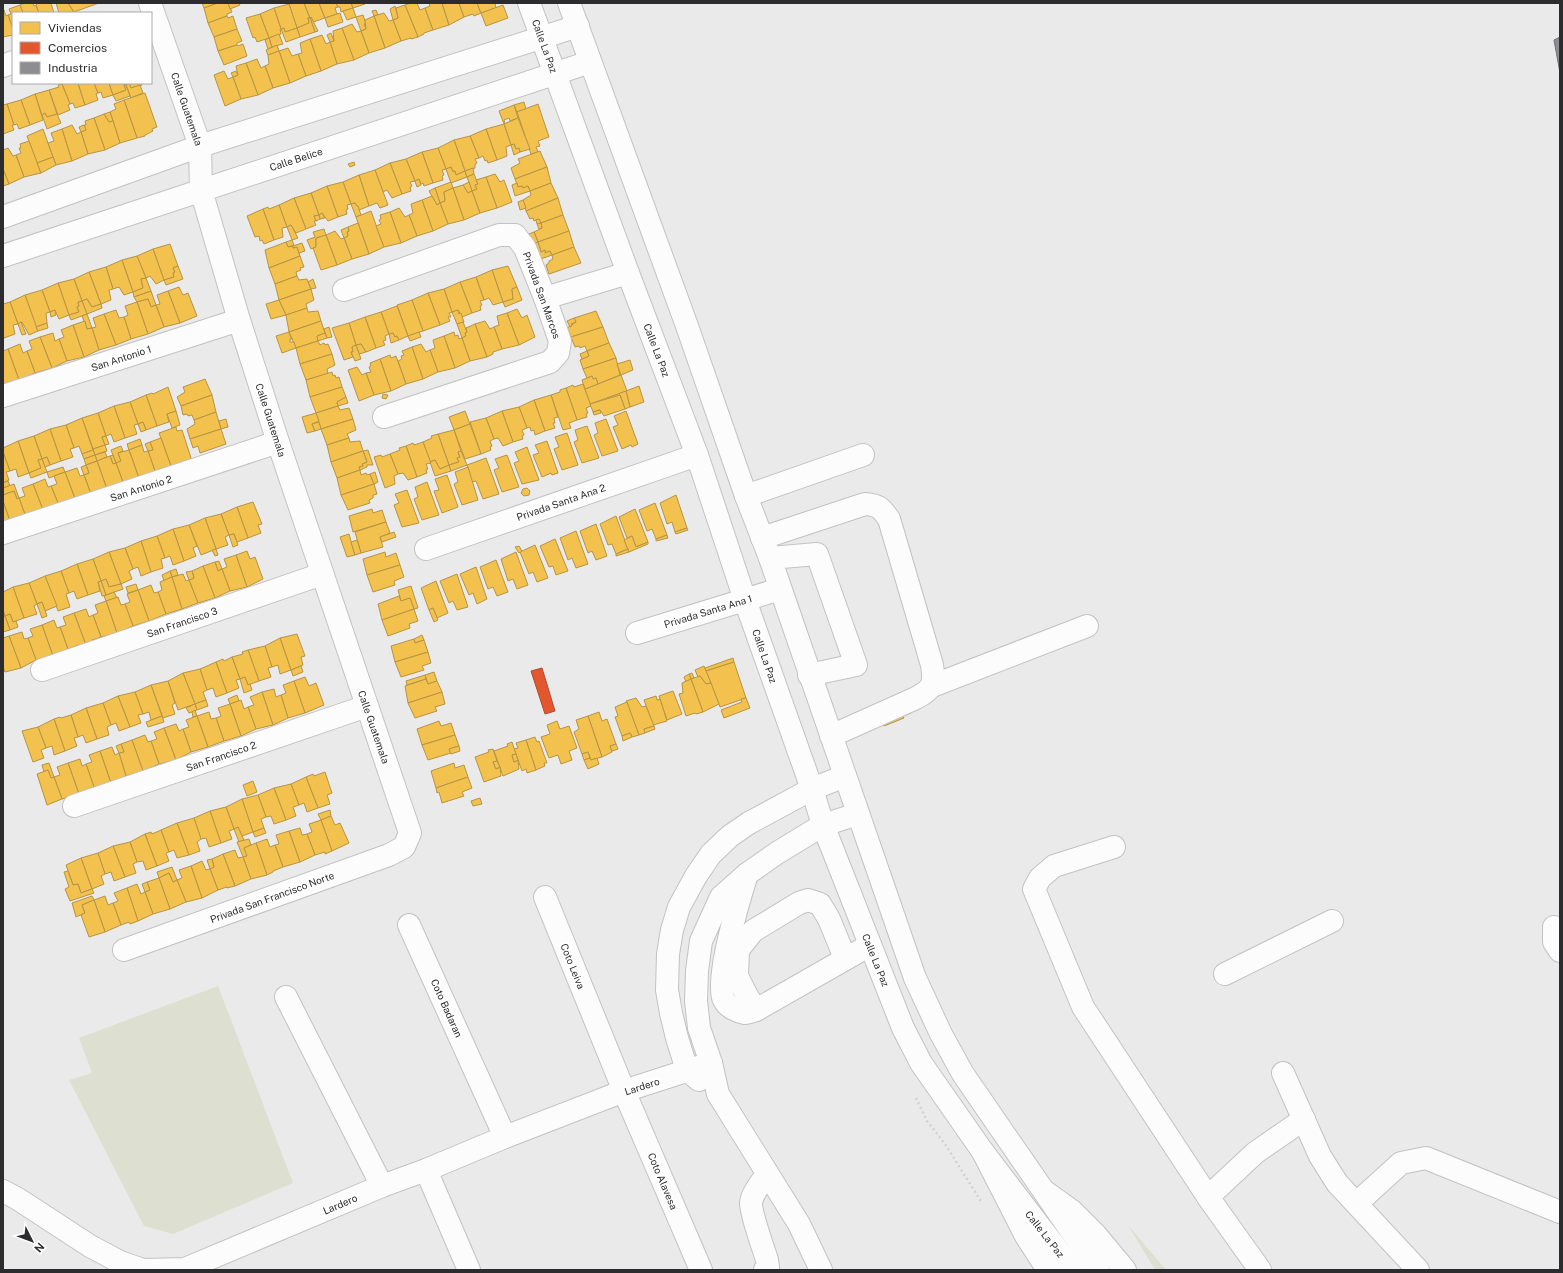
<svg xmlns="http://www.w3.org/2000/svg" width="1563" height="1273" font-family="'Public Sans',sans-serif">
<rect width="100%" height="100%" fill="#ebeaeb"/>
<g fill="#dddfd0">
<polygon points="218,986 293,1183 173,1234 144,1226 69,1080 92,1073 79,1038"/>
<polygon points="1128,1225 1166,1270 1155,1270"/>
</g>
<g fill="#f2c14e" stroke="#b79444">
<polygon points="25,3 33,3 34,6 36,5 39,13 23,13 20,5"/>
<polygon points="38,3 51,3 54,13 39,13 36,5"/>
<polygon points="56,3 68,3 74,12 59,13"/>
<polygon points="68,3 99,3 74,12"/>
<polygon points="202,3 218,3 204,8"/>
<polygon points="218,3 228,3 232,12 227,14 227,16 208,23 204,8"/>
<polygon points="228,3 239,3 240,5 230,9"/>
<polygon points="293,3 304,3 310,18 308,18 309,23 297,28 289,4"/>
<polygon points="304,3 319,3 325,18 313,22 311,17 310,18"/>
<polygon points="319,3 336,3 338,7 335,8 337,14 325,18"/>
<polygon points="336,3 351,3 353,8 341,12 340,7 338,7"/>
<polygon points="351,3 365,3 365,4 353,8"/>
<polygon points="411,3 417,3 420,10 425,8 433,30 424,33 424,34 418,37 405,5"/>
<polygon points="429,3 442,3 449,25 433,30 425,8 430,6"/>
<polygon points="442,3 459,3 464,17 449,25"/>
<polygon points="459,3 477,3 481,13 474,16 473,14 464,17"/>
<polygon points="477,3 495,3 496,8 481,13"/>
<polygon points="289,4 297,28 285,32 284,28 281,29 274,8"/>
<polygon points="20,5 23,13 13,13 13,29 8,15 11,14 9,9"/>
<polygon points="405,5 418,37 411,39 411,38 401,41 393,20 398,18 396,8"/>
<polygon points="503,5 508,18 486,26 481,13"/>
<polygon points="395,6 398,18 393,20 390,9"/>
<polygon points="274,8 281,29 280,29 281,34 269,38 260,14"/>
<polygon points="353,8 356,17 347,20 343,11"/>
<polygon points="4,10 6,16 8,15 13,29 13,35 3,37"/>
<polygon points="376,10 378,15 374,16 372,11"/>
<polygon points="340,13 343,22 328,27 325,18"/>
<polygon points="384,13 389,21 393,20 401,41 385,48 374,16"/>
<polygon points="260,14 269,38 257,42 255,37 253,38 246,18"/>
<polygon points="363,15 366,24 364,24 366,29 361,31 356,17"/>
<polygon points="227,16 228,18 233,16 237,29 214,37 208,23"/>
<polygon points="374,16 385,48 369,53 361,31 366,29 365,20"/>
<polygon points="311,17 318,31 315,32 310,18"/>
<polygon points="308,18 310,18 315,32 300,37 297,28 309,23"/>
<polygon points="352,24 357,32 361,31 369,53 354,60 342,28"/>
<polygon points="284,28 285,32 297,28 300,37 286,42 281,29"/>
<polygon points="342,28 354,60 337,64 330,42 334,41 333,31"/>
<polygon points="237,29 242,41 237,43 237,45 218,51 214,37"/>
<polygon points="331,33 334,41 330,42 327,35"/>
<polygon points="279,34 283,44 272,47 269,38"/>
<polygon points="322,35 326,44 330,42 337,64 321,71 310,39"/>
<polygon points="269,38 272,47 268,49 265,40"/>
<polygon points="310,39 321,71 306,76 298,54 302,53 300,43"/>
<polygon points="243,44 247,56 224,65 218,51 237,45 238,46"/>
<polygon points="277,45 279,51 268,55 266,50"/>
<polygon points="288,48 292,56 298,54 306,76 290,83 279,51"/>
<polygon points="279,51 290,83 273,88 265,66 269,64 268,55"/>
<polygon points="257,59 261,68 265,66 273,88 258,95 246,63"/>
<polygon points="246,63 258,95 241,99 233,77 238,75 236,66"/>
<polygon points="224,71 228,79 233,77 241,99 225,106 214,75"/>
<polygon points="236,71 238,75 233,77 231,73"/>
<polygon points="65,83 78,83 85,105 75,108 73,103 70,104 62,84"/>
<polygon points="78,83 94,83 98,93 96,94 98,100 85,105"/>
<polygon points="94,83 109,83 113,95 103,98 101,92 98,93"/>
<polygon points="109,83 126,83 126,85 124,85 126,90 113,95"/>
<polygon points="126,83 141,83 142,85 131,88 129,83 126,85"/>
<polygon points="129,83 131,88 140,85 143,93 131,98 126,85"/>
<polygon points="62,84 70,104 68,105 70,110 58,115 49,90 59,87 58,85"/>
<polygon points="124,85 126,85 130,96 116,101 113,95 126,90"/>
<polygon points="49,90 57,114 47,117 45,113 42,115 35,94"/>
<polygon points="145,93 157,127 152,129 153,131 145,135 145,136 137,138 124,100"/>
<polygon points="35,94 43,120 30,125 21,100"/>
<polygon points="21,100 30,125 19,129 17,124 14,125 7,104"/>
<polygon points="124,100 137,138 120,143 110,112 116,109 114,104"/>
<polygon points="524,102 526,109 517,112 514,105"/>
<polygon points="7,104 14,125 12,125 14,130 3,134 3,105"/>
<polygon points="538,104 549,137 538,141 540,146 536,147 538,152 531,154 517,112"/>
<polygon points="514,105 518,118 510,121 509,118 504,120 505,124 504,124 499,111"/>
<polygon points="110,112 113,121 109,122 104,114"/>
<polygon points="45,113 47,117 57,114 61,123 47,129 42,115"/>
<polygon points="104,114 109,122 113,121 120,143 105,150 94,118"/>
<polygon points="94,118 105,150 88,154 81,132 86,130 84,125 86,125 85,121"/>
<polygon points="518,118 530,149 520,152 519,148 516,149 514,144 511,145 504,124"/>
<polygon points="504,124 511,145 506,147 507,156 497,160 486,129"/>
<polygon points="72,125 77,134 81,132 88,154 72,161 62,129"/>
<polygon points="84,125 86,130 81,132 79,127"/>
<polygon points="43,129 53,157 37,163 27,136"/>
<polygon points="62,129 72,161 56,165 48,143 54,141 51,133"/>
<polygon points="486,129 497,160 488,163 487,160 485,161 483,156 479,158 470,136"/>
<polygon points="470,136 479,158 475,159 477,163 475,164 475,168 465,171 454,140"/>
<polygon points="454,140 465,171 456,175 455,171 453,172 451,167 446,169 438,148"/>
<polygon points="29,141 41,173 24,177 16,155 21,153 19,148 21,148 20,144"/>
<polygon points="514,144 516,149 519,148 520,152 514,155 511,145"/>
<polygon points="8,148 13,156 16,155 24,177 9,184 3,169 3,150"/>
<polygon points="438,148 446,169 442,170 444,175 442,176 443,180 433,183 422,152"/>
<polygon points="540,151 547,167 515,179 511,168 520,163 518,159"/>
<polygon points="422,152 433,183 424,186 423,183 421,184 419,179 415,181 406,159"/>
<polygon points="53,157 56,165 41,173 37,163"/>
<polygon points="406,159 415,181 410,182 412,186 410,187 411,191 402,194 390,163"/>
<polygon points="354,162 355,165 350,167 348,164"/>
<polygon points="390,163 402,194 392,198 387,190 383,192 375,170"/>
<polygon points="451,167 453,172 455,171 456,175 465,171 467,177 451,183 446,169"/>
<polygon points="547,167 551,183 530,191 528,186 523,188 522,186 518,187 515,179"/>
<polygon points="473,168 474,174 467,177 465,171"/>
<polygon points="3,169 9,184 3,186"/>
<polygon points="375,170 388,205 380,208 377,203 369,206 359,175"/>
<polygon points="474,174 478,184 475,185 477,189 472,191 467,177"/>
<polygon points="495,174 500,182 504,180 512,202 497,208 486,177"/>
<polygon points="359,175 369,206 359,210 355,203 351,204 343,182"/>
<polygon points="486,177 497,208 480,213 472,191 477,189 475,185 478,184 476,180"/>
<polygon points="419,179 421,185 417,187 415,181"/>
<polygon points="343,182 351,204 347,205 348,209 346,210 347,214 338,217 327,186"/>
<polygon points="451,182 453,188 444,192 445,201 440,203 435,188"/>
<polygon points="469,182 472,191 468,193 463,185"/>
<polygon points="517,183 518,187 522,186 523,188 528,186 530,191 515,196 512,185"/>
<polygon points="551,183 558,198 526,211 523,200 531,195 530,191"/>
<polygon points="463,185 468,193 472,191 480,213 464,220 453,188"/>
<polygon points="327,186 338,217 328,221 322,213 319,215 311,193"/>
<polygon points="435,188 440,203 437,205 429,191"/>
<polygon points="453,188 464,220 448,224 440,203 445,201 444,192"/>
<polygon points="311,193 319,215 314,216 316,221 314,221 316,225 306,229 294,198"/>
<polygon points="432,196 437,205 440,203 448,224 433,231 422,200"/>
<polygon points="294,198 306,229 296,233 291,225 287,227 279,205"/>
<polygon points="558,198 563,215 541,223 539,219 534,221 533,218 530,219 526,211"/>
<polygon points="422,200 433,231 417,236 409,215 413,213 411,204"/>
<polygon points="523,200 526,208 520,210 518,202"/>
<polygon points="355,203 357,206 358,206 361,215 356,217 351,204"/>
<polygon points="279,205 287,227 282,228 283,237 274,240 263,209 268,207 269,209"/>
<polygon points="399,208 405,217 409,215 417,236 401,243 390,212"/>
<polygon points="263,209 274,240 264,244 262,240 260,241 259,236 255,237 247,216"/>
<polygon points="371,211 384,247 369,254 356,217"/>
<polygon points="390,212 401,243 384,247 376,226 381,224 379,220 381,219 380,215"/>
<polygon points="322,213 325,218 320,219 319,215"/>
<polygon points="319,215 320,219 316,221 314,216"/>
<polygon points="563,215 569,231 538,242 534,232 542,228 541,223"/>
<polygon points="539,219 541,223 537,224 536,220"/>
<polygon points="358,223 369,254 352,259 344,238 348,236 347,232 349,231 348,227"/>
<polygon points="541,223 542,228 539,229 537,224"/>
<polygon points="291,225 298,238 292,240 287,227"/>
<polygon points="348,227 349,231 347,232 348,236 344,238 341,230"/>
<polygon points="324,229 326,235 316,238 316,247 311,249 307,240 315,237 313,232"/>
<polygon points="335,231 341,239 344,238 352,259 337,265 326,235"/>
<polygon points="569,231 574,247 552,255 550,251 545,253 545,250 541,252 538,242"/>
<polygon points="534,232 538,242 532,244 529,234"/>
<polygon points="326,235 337,265 321,270 313,248 316,247 316,238"/>
<polygon points="292,240 294,245 288,247 286,242"/>
<polygon points="286,242 288,247 293,246 293,248 297,247 300,256 269,268 265,250"/>
<polygon points="538,242 541,252 545,250 545,253 550,251 552,255 538,260 532,244"/>
<polygon points="302,243 305,251 299,253 297,247 293,248 293,246"/>
<polygon points="170,244 178,266 173,268 175,272 173,273 174,277 164,280 153,249"/>
<polygon points="574,247 581,263 549,274 546,265 549,263 549,261 553,259 552,255"/>
<polygon points="153,249 164,280 156,284 150,276 146,278 137,256"/>
<polygon points="137,256 146,278 141,279 143,288 133,292 122,260"/>
<polygon points="300,256 304,267 300,268 301,270 296,272 297,276 275,284 269,268"/>
<polygon points="122,260 133,292 124,295 119,287 113,289 106,267"/>
<polygon points="178,266 183,279 166,285 164,280 174,277 173,273 175,272 173,268"/>
<polygon points="508,266 517,287 512,289 513,299 503,302 492,270"/>
<polygon points="106,267 113,289 109,290 111,300 101,304 89,272"/>
<polygon points="492,270 503,302 493,305 489,298 484,300 476,277"/>
<polygon points="89,272 101,304 92,307 87,299 82,301 74,279"/>
<polygon points="297,276 299,280 307,279 311,289 279,300 275,284"/>
<polygon points="476,277 484,300 480,301 482,305 480,306 481,310 472,313 460,282"/>
<polygon points="146,278 151,291 134,297 133,292 143,288 141,279"/>
<polygon points="74,279 82,301 78,302 79,306 77,307 79,312 69,315 58,283"/>
<polygon points="313,279 316,288 311,289 308,282"/>
<polygon points="460,282 472,313 462,317 458,310 452,312 444,289"/>
<polygon points="58,283 69,315 59,319 55,310 50,312 42,290"/>
<polygon points="179,287 183,295 188,293 197,316 180,323 168,291"/>
<polygon points="517,287 522,300 505,307 503,302 513,299 512,289"/>
<polygon points="311,289 314,300 306,304 307,308 286,315 279,300"/>
<polygon points="444,289 452,312 449,313 451,317 448,317 450,321 440,325 428,293"/>
<polygon points="42,290 50,312 46,313 47,323 36,327 25,295"/>
<polygon points="151,291 156,305 151,307 148,299 137,302 134,297"/>
<polygon points="168,291 180,323 164,327 156,305 160,304 157,295"/>
<polygon points="428,293 440,325 423,331 412,300"/>
<polygon points="25,295 38,331 29,335 22,322 18,324 10,302"/>
<polygon points="87,299 92,307 101,304 102,308 87,314 82,301"/>
<polygon points="148,299 151,307 156,305 164,327 148,334 137,302"/>
<polygon points="279,300 286,315 271,319 266,304"/>
<polygon points="412,300 423,331 408,336 397,305"/>
<polygon points="82,301 87,314 71,320 69,315 79,312 77,307 79,306 78,302"/>
<polygon points="10,302 18,324 13,325 15,334 4,338 3,334 3,304"/>
<polygon points="137,302 148,334 131,339 124,317 128,315 125,306"/>
<polygon points="397,306 408,336 399,340 397,336 395,337 393,333 389,334 381,312"/>
<polygon points="307,308 308,312 318,311 321,321 289,332 286,315"/>
<polygon points="517,309 522,318 527,315 535,337 519,345 507,313"/>
<polygon points="55,310 56,315 51,317 50,312"/>
<polygon points="116,310 119,318 124,317 131,339 116,345 104,314"/>
<polygon points="458,310 459,314 461,313 464,322 457,324 452,312"/>
<polygon points="596,311 603,327 571,337 567,328 576,322 574,318"/>
<polygon points="381,312 389,334 385,336 386,340 383,341 385,345 376,348 365,317"/>
<polygon points="507,313 519,345 502,349 494,327 499,325 497,316"/>
<polygon points="87,314 92,328 87,329 82,316"/>
<polygon points="104,314 116,345 99,350 92,328 96,327 93,318"/>
<polygon points="365,317 376,348 366,352 361,344 356,345 349,323"/>
<polygon points="574,318 576,322 571,324 572,326 570,327 567,321"/>
<polygon points="85,321 87,329 92,328 99,350 84,357 73,325"/>
<polygon points="321,321 325,333 317,336 318,341 296,348 289,332"/>
<polygon points="485,321 490,329 494,327 502,349 493,352 493,354 487,357 475,324"/>
<polygon points="21,322 26,334 22,335 18,324"/>
<polygon points="463,322 467,332 465,333 466,336 462,338 457,324"/>
<polygon points="47,323 48,328 38,331 36,327"/>
<polygon points="349,323 356,345 352,347 353,352 351,352 353,357 344,360 332,328"/>
<polygon points="475,324 487,357 470,361 462,338 466,336 465,333 467,332 466,328"/>
<polygon points="73,325 84,357 67,361 59,339 64,337 61,330"/>
<polygon points="329,327 332,337 327,338 324,329"/>
<polygon points="603,327 609,343 587,351 585,346 580,348 579,346 575,347 571,337"/>
<polygon points="289,332 291,338 293,339 290,339 290,342 294,342 296,348 282,353 276,336"/>
<polygon points="419,332 421,337 410,341 408,336"/>
<polygon points="454,332 455,336 458,335 459,339 462,338 470,361 455,368 444,336"/>
<polygon points="53,333 55,341 59,339 67,361 52,368 40,337"/>
<polygon points="325,333 327,338 318,341 317,336"/>
<polygon points="393,333 395,337 397,336 399,340 391,343 389,334"/>
<polygon points="444,336 455,368 438,372 430,350 435,348 433,340"/>
<polygon points="40,337 52,368 35,373 27,351 32,349 29,341"/>
<polygon points="318,341 320,345 324,343 325,345 328,344 332,354 300,364 296,348"/>
<polygon points="609,343 616,358 583,369 580,360 589,356 587,351"/>
<polygon points="20,344 23,353 27,351 35,373 19,380 8,349"/>
<polygon points="361,344 366,352 359,354 356,345"/>
<polygon points="421,344 426,352 430,350 438,372 423,379 412,347"/>
<polygon points="356,345 361,359 355,361 351,352 353,352 352,347"/>
<polygon points="412,347 423,379 406,384 398,361 402,359 401,356 404,355 402,351"/>
<polygon points="8,349 19,380 3,384 3,351"/>
<polygon points="587,351 589,356 582,359 580,354"/>
<polygon points="332,354 335,365 327,369 328,374 306,380 300,364"/>
<polygon points="390,355 391,358 396,356 406,384 391,391 380,359"/>
<polygon points="616,358 620,375 598,384 596,378 593,379 592,376 587,378 583,369"/>
<polygon points="380,359 391,391 374,395 366,373 371,372 369,367 371,366 370,363"/>
<polygon points="630,360 633,370 621,375 617,364"/>
<polygon points="357,367 362,375 366,373 374,395 359,401 348,370"/>
<polygon points="332,372 333,376 335,375 336,378 339,377 342,387 310,397 306,380"/>
<polygon points="621,375 627,391 590,404 585,389"/>
<polygon points="592,376 593,379 596,378 598,384 585,389 582,380"/>
<polygon points="205,379 212,395 181,406 177,397 185,392 183,387"/>
<polygon points="583,384 591,406 586,408 588,413 586,414 587,417 577,420 566,388 573,385 574,387"/>
<polygon points="639,386 644,402 630,407 626,391"/>
<polygon points="168,387 176,411 167,414 169,422 157,426 146,395 152,393 153,394"/>
<polygon points="342,387 346,397 337,402 338,406 316,413 310,397"/>
<polygon points="566,388 577,420 569,423 571,428 563,430 551,395 560,392 560,390"/>
<polygon points="626,391 630,407 625,409 620,395 608,400 607,398"/>
<polygon points="383,394 388,395 386,399 382,398"/>
<polygon points="146,395 157,426 146,430 143,422 138,424 130,402"/>
<polygon points="212,395 216,412 194,420 192,415 188,416 187,414 183,415 181,406"/>
<polygon points="551,395 558,417 554,418 555,423 553,423 555,428 545,431 534,400"/>
<polygon points="620,395 625,409 604,416 600,410 593,412 590,404"/>
<polygon points="346,397 348,403 338,406 337,402"/>
<polygon points="534,400 545,431 535,435 534,430 531,431 530,427 527,428 519,407"/>
<polygon points="130,402 138,424 134,425 137,434 125,438 114,406"/>
<polygon points="114,406 125,438 114,442 111,434 106,436 98,413"/>
<polygon points="338,406 340,410 349,408 353,419 321,429 316,413"/>
<polygon points="519,407 527,428 522,430 524,435 522,436 523,439 513,442 502,411"/>
<polygon points="600,410 601,413 594,415 593,412"/>
<polygon points="176,411 180,425 172,428 167,414"/>
<polygon points="465,411 470,424 454,430 449,417"/>
<polygon points="502,411 513,442 503,446 498,438 494,439 486,418"/>
<polygon points="626,411 638,444 632,447 631,445 622,449 613,427 618,425 614,416"/>
<polygon points="216,412 221,429 190,439 187,429 195,424 194,420"/>
<polygon points="98,413 106,436 102,437 105,445 93,449 82,418"/>
<polygon points="316,413 319,421 312,424 315,431 307,433 302,417"/>
<polygon points="82,418 93,450 82,454 79,446 74,448 66,425"/>
<polygon points="486,418 494,439 490,441 492,446 490,447 491,450 481,454 470,422"/>
<polygon points="226,419 228,427 221,429 219,421"/>
<polygon points="353,419 356,430 347,434 349,438 327,445 321,429"/>
<polygon points="606,419 618,451 602,456 594,435 598,433 595,423"/>
<polygon points="143,422 146,430 141,432 138,424"/>
<polygon points="319,422 321,429 315,431 312,424"/>
<polygon points="470,424 481,454 465,459 454,430"/>
<polygon points="66,425 74,448 70,449 73,457 61,461 50,429"/>
<polygon points="587,426 599,458 582,463 574,442 578,440 575,430"/>
<polygon points="176,427 177,431 182,430 192,461 172,469 159,433"/>
<polygon points="50,429 61,461 50,465 47,457 42,459 34,436"/>
<polygon points="221,429 226,444 200,453 198,446 193,448 190,439"/>
<polygon points="454,430 461,451 458,452 460,457 457,458 459,462 449,465 438,434"/>
<polygon points="567,433 578,465 562,470 554,449 559,447 555,437"/>
<polygon points="438,434 449,465 440,469 435,460 430,462 423,442 432,438 431,436"/>
<polygon points="34,436 42,459 38,460 41,468 29,473 18,441"/>
<polygon points="106,436 109,444 105,445 102,437"/>
<polygon points="161,438 172,469 156,474 148,451 153,450 150,442"/>
<polygon points="349,438 350,442 360,441 363,451 331,462 327,445"/>
<polygon points="140,439 142,445 129,450 127,444"/>
<polygon points="18,441 29,473 18,477 16,469 10,471 3,452 3,448"/>
<polygon points="547,441 558,473 552,475 551,473 542,477 533,455 539,453 535,445"/>
<polygon points="150,442 153,450 148,451 145,444"/>
<polygon points="423,442 431,463 426,464 428,469 426,470 427,473 417,477 406,446 413,443 414,445"/>
<polygon points="105,445 107,451 95,455 93,449"/>
<polygon points="142,445 144,452 148,451 156,474 140,481 129,450"/>
<polygon points="121,446 123,451 118,453 121,461 116,463 111,450"/>
<polygon points="406,446 417,477 408,480 403,473 398,474 390,454 400,450 399,448"/>
<polygon points="527,447 539,480 522,484 514,463 519,461 515,452"/>
<polygon points="93,450 95,455 84,459 82,454"/>
<polygon points="129,450 140,481 124,485 116,463 121,461 118,453"/>
<polygon points="368,450 373,465 367,465 367,467 360,470 359,467 363,466 362,464 367,462 363,451"/>
<polygon points="363,451 367,462 362,464 363,466 359,467 360,470 337,478 331,462"/>
<polygon points="461,451 467,465 451,471 449,465 459,462 457,458 460,457 458,452"/>
<polygon points="3,452 10,471 6,472 9,480 3,483"/>
<polygon points="105,452 107,457 97,461 95,455"/>
<polygon points="390,454 398,474 394,476 395,484 385,488 374,457 381,455 382,457"/>
<polygon points="95,455 97,461 86,465 84,459"/>
<polygon points="113,455 116,463 113,464 110,456"/>
<polygon points="507,455 519,487 502,492 494,470 499,468 495,459"/>
<polygon points="110,456 113,464 116,463 124,485 108,492 97,461"/>
<polygon points="47,457 50,465 45,467 42,459"/>
<polygon points="486,458 499,494 483,499 476,481 472,482 467,465"/>
<polygon points="42,459 47,472 31,478 29,473 41,468 38,460"/>
<polygon points="435,460 440,469 449,465 451,471 435,476 430,462"/>
<polygon points="97,461 108,492 92,497 84,475 89,473 86,465"/>
<polygon points="86,465 89,473 84,475 81,467"/>
<polygon points="63,467 65,472 49,478 47,472"/>
<polygon points="468,467 478,500 462,505 454,484 458,482 455,472"/>
<polygon points="77,468 80,476 84,475 92,497 77,504 65,472"/>
<polygon points="360,470 361,475 366,473 367,475 370,474 374,484 341,495 337,478"/>
<polygon points="65,472 77,504 60,508 51,486 57,484 54,476"/>
<polygon points="375,472 378,482 374,484 370,474"/>
<polygon points="447,475 458,507 442,513 434,491 439,490 435,479"/>
<polygon points="45,479 48,487 51,486 60,508 45,515 33,484"/>
<polygon points="8,481 10,486 3,488 3,483"/>
<polygon points="427,482 439,515 422,520 414,499 418,497 415,487"/>
<polygon points="14,484 19,498 17,499 14,491 3,495 3,488"/>
<polygon points="33,484 45,515 27,520 19,498 25,496 22,488"/>
<polygon points="374,484 377,494 373,495 373,498 369,500 370,503 348,510 341,495"/>
<polygon points="527,488 530,491 529,495 524,496 521,493 523,489"/>
<polygon points="407,490 419,523 402,527 394,505 399,503 395,494"/>
<polygon points="14,491 17,499 19,498 27,520 12,527 3,501 3,495"/>
<polygon points="676,495 687,528 675,532 672,522 667,524 660,503"/>
<polygon points="3,501 12,527 3,529"/>
<polygon points="253,502 262,524 258,525 261,533 248,538 237,507"/>
<polygon points="655,503 667,535 656,539 652,529 647,531 639,510"/>
<polygon points="237,507 248,538 237,542 234,534 229,535 221,514"/>
<polygon points="372,509 373,513 382,510 386,522 353,532 349,516"/>
<polygon points="635,509 648,542 636,547 632,536 627,538 619,517"/>
<polygon points="221,514 229,535 225,537 228,545 216,549 205,518"/>
<polygon points="616,516 628,549 616,554 612,544 608,545 600,524"/>
<polygon points="205,518 216,549 201,555 189,525"/>
<polygon points="386,522 390,533 380,537 383,547 361,553 355,532"/>
<polygon points="596,524 607,556 596,560 592,551 588,553 580,531"/>
<polygon points="189,525 197,546 193,548 196,556 184,561 173,529"/>
<polygon points="687,528 688,530 676,534 675,532"/>
<polygon points="173,529 184,561 173,565 170,556 165,558 157,536"/>
<polygon points="576,531 588,564 576,568 572,558 568,560 560,538"/>
<polygon points="394,532 396,537 382,542 380,537"/>
<polygon points="234,534 238,545 233,547 229,535"/>
<polygon points="349,534 355,555 347,557 340,537"/>
<polygon points="667,535 668,538 656,541 656,539"/>
<polygon points="157,536 165,558 161,559 163,568 151,572 141,541"/>
<polygon points="632,536 636,547 648,542 648,544 629,552 624,540"/>
<polygon points="555,539 568,571 556,575 553,566 549,567 540,546"/>
<polygon points="357,540 361,553 355,555 351,542"/>
<polygon points="141,541 151,572 141,576 138,567 133,569 125,548"/>
<polygon points="535,545 548,578 537,582 533,572 529,574 520,552"/>
<polygon points="519,546 522,551 519,553 515,547"/>
<polygon points="125,548 133,569 129,571 132,579 121,584 109,552"/>
<polygon points="216,549 218,555 215,556 212,550"/>
<polygon points="628,549 629,552 616,556 616,554"/>
<polygon points="247,551 250,559 255,557 263,579 247,587 236,555"/>
<polygon points="109,552 121,584 109,587 106,579 101,581 93,559"/>
<polygon points="385,552 386,557 396,553 400,565 367,575 363,559"/>
<polygon points="516,552 528,585 517,589 513,579 508,581 501,559"/>
<polygon points="236,555 247,587 230,591 222,569 227,567 224,559"/>
<polygon points="93,559 101,581 98,582 100,591 88,595 77,564"/>
<polygon points="496,560 508,592 497,596 493,587 488,589 480,567"/>
<polygon points="219,561 222,569 218,571 215,562"/>
<polygon points="215,562 218,571 222,569 230,591 215,598 203,566"/>
<polygon points="77,564 88,595 77,599 74,591 69,593 61,571"/>
<polygon points="400,565 404,577 394,581 395,585 373,592 367,575"/>
<polygon points="203,566 215,598 198,603 189,580 194,578 192,571"/>
<polygon points="476,567 487,599 477,604 473,593 469,595 460,574"/>
<polygon points="176,569 178,575 172,577 170,571"/>
<polygon points="61,571 69,593 66,594 70,607 58,611 45,576"/>
<polygon points="170,571 172,577 164,581 162,575"/>
<polygon points="192,571 194,578 189,580 186,572"/>
<polygon points="183,574 186,581 189,580 198,603 182,609 172,577"/>
<polygon points="457,574 468,607 457,610 453,601 449,603 440,581"/>
<polygon points="45,576 57,606 45,611 42,602 37,604 29,583"/>
<polygon points="172,577 182,609 166,614 158,592 162,590 160,582"/>
<polygon points="106,579 109,587 121,584 123,589 106,595 101,581"/>
<polygon points="101,581 106,595 102,596 98,582"/>
<polygon points="436,581 448,613 437,618 433,608 429,610 421,588"/>
<polygon points="29,583 37,604 34,606 37,614 24,618 13,587"/>
<polygon points="136,584 138,590 128,593 126,587"/>
<polygon points="151,585 154,593 158,592 166,614 149,621 138,590"/>
<polygon points="411,586 418,608 414,609 410,598 401,601 398,590"/>
<polygon points="13,587 24,618 13,622 10,614 5,616 3,610 3,592"/>
<polygon points="138,590 149,621 133,626 125,604 130,602 127,594"/>
<polygon points="114,592 117,598 106,601 104,596"/>
<polygon points="399,596 401,601 410,598 414,609 382,620 378,604"/>
<polygon points="118,597 121,605 125,604 133,626 117,633 106,601"/>
<polygon points="106,601 117,633 101,637 93,615 98,613 95,605"/>
<polygon points="42,602 47,616 42,618 37,604"/>
<polygon points="433,608 438,620 434,622 429,610"/>
<polygon points="86,609 89,617 93,615 101,637 92,640 93,642 86,645 74,613"/>
<polygon points="414,609 418,621 409,624 410,628 388,636 382,620"/>
<polygon points="74,613 86,645 79,647 79,645 68,649 60,627 66,625 63,617"/>
<polygon points="10,614 13,622 16,621 18,627 10,630 5,616"/>
<polygon points="3,616 5,616 10,630 3,632"/>
<polygon points="54,620 57,628 60,627 68,649 53,656 42,625"/>
<polygon points="42,625 53,656 36,660 28,638 33,636 30,629"/>
<polygon points="22,632 24,639 28,638 36,660 21,668 9,636"/>
<polygon points="297,634 305,656 301,657 303,665 291,670 280,638"/>
<polygon points="422,635 424,640 415,643 414,639"/>
<polygon points="9,636 21,668 5,672 3,667 3,638"/>
<polygon points="280,638 291,670 280,674 278,665 272,667 265,646"/>
<polygon points="414,639 415,643 424,640 428,652 395,662 391,646"/>
<polygon points="265,646 272,667 268,668 271,677 259,681 248,650"/>
<polygon points="248,650 259,681 248,685 245,677 240,679 232,657 243,654 242,652"/>
<polygon points="428,652 431,663 422,666 424,670 401,677 395,662"/>
<polygon points="232,657 240,679 236,680 239,688 227,693 216,662 223,659 224,661"/>
<polygon points="733,658 734,662 706,671 705,668"/>
<polygon points="216,662 227,693 216,697 213,688 207,690 200,669"/>
<polygon points="734,662 746,698 720,707 706,671"/>
<polygon points="301,666 303,672 293,676 291,670"/>
<polygon points="704,666 711,683 706,684 700,676 698,677 695,670"/>
<polygon points="200,669 207,690 203,692 206,700 195,704 183,673"/>
<polygon points="434,672 437,681 428,684 425,675"/>
<polygon points="183,673 195,704 178,710 168,681"/>
<polygon points="692,673 694,678 691,679 689,674"/>
<polygon points="689,674 691,679 686,682 684,677"/>
<polygon points="425,675 426,679 407,685 406,681"/>
<polygon points="700,676 706,684 711,683 719,704 703,712 691,679"/>
<polygon points="245,677 248,685 250,684 252,690 244,693 240,679"/>
<polygon points="305,677 309,686 316,683 324,705 305,713 294,681"/>
<polygon points="426,679 428,684 437,681 442,692 408,703 405,686"/>
<polygon points="691,679 703,712 696,714 695,713 686,716 679,694 683,693 682,683"/>
<polygon points="168,681 175,703 172,705 175,714 163,718 151,685"/>
<polygon points="294,681 305,713 288,718 281,695 286,693 283,685"/>
<polygon points="151,685 162,716 151,720 149,712 143,714 135,692"/>
<polygon points="274,689 276,697 281,695 288,718 273,725 262,692"/>
<polygon points="673,691 682,714 667,720 659,696"/>
<polygon points="135,692 143,714 138,715 141,723 130,727 118,696"/>
<polygon points="262,692 273,725 256,729 248,707 254,705 250,697"/>
<polygon points="442,692 445,704 435,707 437,711 415,718 408,703"/>
<polygon points="237,695 239,701 230,704 228,699"/>
<polygon points="118,696 130,727 119,731 116,723 111,725 103,703"/>
<polygon points="656,696 657,700 660,699 667,721 653,725 644,700"/>
<polygon points="636,698 642,707 646,706 654,726 644,729 645,733 639,735 626,701"/>
<polygon points="746,698 750,708 724,718 721,710 742,702 741,699"/>
<polygon points="206,700 208,706 197,710 195,704"/>
<polygon points="241,700 244,709 248,707 256,729 241,736 230,704"/>
<polygon points="627,702 639,735 632,737 630,733 622,736 615,717 618,716 615,707"/>
<polygon points="103,703 111,725 107,727 109,735 97,739 86,708"/>
<polygon points="195,704 197,710 189,713 186,708"/>
<polygon points="230,704 241,736 224,741 216,718 221,716 218,708"/>
<polygon points="86,708 97,739 86,743 83,735 78,737 71,715"/>
<polygon points="195,710 197,716 193,717 192,712"/>
<polygon points="910,711 911,713 903,716 904,718 884,726 883,725"/>
<polygon points="209,712 211,719 216,718 224,741 208,747 197,716"/>
<polygon points="599,712 602,721 607,719 616,744 610,746 612,752 602,757 588,716"/>
<polygon points="71,715 78,737 74,738 77,746 65,751 54,719 60,717 61,718"/>
<polygon points="162,716 164,722 148,727 146,722"/>
<polygon points="197,716 208,747 191,752 183,729 189,727 186,720"/>
<polygon points="588,716 602,757 591,760 588,752 582,754 574,732 579,729 576,720"/>
<polygon points="54,719 65,751 54,755 52,746 46,748 38,727"/>
<polygon points="439,721 441,726 451,723 455,735 422,745 417,729"/>
<polygon points="557,721 560,729 569,726 577,748 569,751 572,760 561,764 558,755 549,758 541,737 550,734 547,725"/>
<polygon points="176,724 179,731 183,729 191,752 176,760 164,728"/>
<polygon points="654,726 655,729 645,733 644,729"/>
<polygon points="38,727 46,748 41,750 44,758 33,762 22,731"/>
<polygon points="164,728 176,760 159,764 151,741 157,739 154,732"/>
<polygon points="630,733 632,737 623,741 622,736"/>
<polygon points="145,735 148,742 151,741 159,764 143,771 132,740"/>
<polygon points="455,735 459,746 449,749 451,753 428,760 422,745"/>
<polygon points="535,737 537,742 539,741 547,763 544,763 545,766 536,770 526,740"/>
<polygon points="132,740 143,771 126,776 119,753 124,752 121,744"/>
<polygon points="526,740 536,770 527,773 526,769 522,771 514,749 518,748 516,743"/>
<polygon points="512,742 516,754 512,755 514,762 518,760 519,769 503,776 494,751 508,746 507,744"/>
<polygon points="121,744 124,752 119,753 116,746"/>
<polygon points="616,744 618,749 612,751 610,746"/>
<polygon points="459,746 460,751 451,754 449,749"/>
<polygon points="112,747 115,755 119,753 126,776 111,783 100,751"/>
<polygon points="493,749 497,761 493,762 496,769 500,767 501,776 484,782 475,757 489,752 488,750"/>
<polygon points="100,751 111,783 94,787 86,764 92,762 89,755"/>
<polygon points="588,752 590,758 584,760 582,754"/>
<polygon points="516,754 518,760 514,762 512,755"/>
<polygon points="590,758 591,760 597,758 599,764 588,769 584,760"/>
<polygon points="80,759 82,766 86,764 94,787 79,794 68,763"/>
<polygon points="497,761 500,767 496,769 493,762"/>
<polygon points="49,763 54,777 51,778 48,770 44,772 42,765"/>
<polygon points="68,763 79,794 62,799 54,777 60,775 57,767"/>
<polygon points="454,763 455,768 464,765 468,777 436,788 431,771"/>
<polygon points="48,770 51,778 54,777 62,799 47,805 37,774"/>
<polygon points="325,772 332,793 327,795 330,804 318,808 306,777 313,774 314,776"/>
<polygon points="306,777 318,808 307,812 304,803 299,805 291,784"/>
<polygon points="468,777 472,788 462,792 464,796 442,803 439,792 437,793 436,788"/>
<polygon points="253,781 257,792 247,796 243,785"/>
<polygon points="291,784 299,805 293,807 296,816 286,820 274,788"/>
<polygon points="274,788 286,820 274,824 271,816 266,817 258,795"/>
<polygon points="258,795 266,817 261,819 264,828 253,832 242,799"/>
<polygon points="480,798 482,804 473,806 471,801"/>
<polygon points="242,799 253,832 242,836 238,827 234,829 226,807"/>
<polygon points="226,807 234,829 229,831 232,839 221,843 210,811"/>
<polygon points="330,810 331,816 321,820 318,814"/>
<polygon points="210,811 221,843 209,847 206,838 201,839 194,818"/>
<polygon points="331,816 335,825 340,823 349,843 332,851 321,820"/>
<polygon points="194,818 201,839 197,842 200,851 189,855 177,823"/>
<polygon points="321,820 332,851 325,854 325,852 315,855 307,834 312,832 309,824"/>
<polygon points="177,823 189,855 177,858 174,850 169,852 161,830"/>
<polygon points="238,827 244,840 239,842 234,829"/>
<polygon points="264,828 266,833 255,837 253,832"/>
<polygon points="300,828 302,835 307,834 315,855 300,862 289,831"/>
<polygon points="161,830 169,852 166,853 169,861 157,866 145,834 151,832 152,834"/>
<polygon points="289,831 300,862 283,867 275,845 279,844 276,835"/>
<polygon points="145,834 157,866 146,870 143,861 137,862 130,842"/>
<polygon points="249,839 251,845 244,848 247,856 243,857 237,842"/>
<polygon points="267,839 270,847 275,845 283,867 273,871 273,872 267,875 256,843"/>
<polygon points="130,842 137,862 133,864 136,873 125,877 113,846"/>
<polygon points="256,843 267,875 251,879 243,857 247,856 244,848"/>
<polygon points="113,846 125,877 114,881 111,872 105,874 98,853"/>
<polygon points="235,850 238,858 243,857 251,879 235,886 223,854"/>
<polygon points="98,853 105,874 101,876 104,884 92,889 81,858"/>
<polygon points="223,854 235,886 227,888 227,887 218,890 210,869 214,867 212,859"/>
<polygon points="81,858 92,889 81,893 78,884 73,885 66,865"/>
<polygon points="212,859 214,867 210,869 207,860"/>
<polygon points="202,861 206,870 210,869 218,890 202,898 191,866"/>
<polygon points="191,866 202,898 186,902 177,880 182,878 179,870"/>
<polygon points="172,867 177,880 173,882 169,873 159,878 157,872"/>
<polygon points="68,871 73,885 78,884 81,893 92,889 94,893 70,901 65,889 69,887 64,872"/>
<polygon points="169,873 173,882 177,880 186,902 170,909 159,878"/>
<polygon points="159,878 170,909 153,914 145,892 150,890 147,882"/>
<polygon points="147,882 150,890 145,892 142,884"/>
<polygon points="137,884 141,894 145,892 153,914 138,921 127,888"/>
<polygon points="127,888 138,921 130,924 129,922 121,925 113,903 118,901 114,893"/>
<polygon points="92,896 94,900 82,905 85,913 76,917 72,903"/>
<polygon points="105,896 108,905 113,903 121,925 105,932 94,900"/>
<polygon points="94,900 105,932 89,937 81,915 85,913 82,905"/>
</g>
<polygon fill="#e4572e" stroke="#ad4a2e" points="542,668 555,711 545,714 531,671"/>
<polygon fill="#8d8d92" stroke="#707074" points="1560,37 1560,73 1554,40"/>
<g fill="none" stroke-linecap="round" stroke-linejoin="round">
<g stroke="#c3c2c3" stroke-width="24">
<g id="minor">
<polyline points="3,66 13,62"/>
<polyline points="3,217 200,146 578,26"/>
<polyline points="3,256 590,62"/>
<polyline points="344,290 499,235 515,235 525,248 545,298 560,341 558,353 550,362 384,417"/>
<polyline points="545,298 628,273"/>
<polyline points="3,396 239,320"/>
<polyline points="746,496 863,455"/>
<polyline points="3,533 278,442"/>
<path d="M762,538L865,504C879,505 881,508 889,519L932,665C935,684 933,689 916,698L831,736"/>
<polyline points="426,549 697,455"/>
<polyline points="770,558 817,554 856,665 809,675"/>
<polyline points="637,633 780,589"/>
<polyline points="42,670 322,574"/>
<polyline points="932,686 1087,626"/>
<polyline points="74,806 367,706"/>
<polyline points="1114,847 1054,866 1040,878 1034,889 1083,1007 1208,1197 1260,1270"/>
<path d="M747,874C740,896 714,982 724,1000C727,1007 738,1012 745,1013C748,1013 753,1011 756,1010L870,945"/>
<polyline points="545,897 624,1091 701,1270"/>
<polyline points="409,925 505,1137"/>
<polyline points="1554,927 1554,942 1560,951"/>
<polyline points="124,950 389,855 404,847 410,833 278,442 239,320 201,190 200,146 150,3"/>
<polyline points="1225,974 1332,921"/>
<polyline points="286,997 382,1186"/>
<polyline points="756,1010 746,994 737,976 738,950 753,931 799,903 808,900 820,904 829,919 845,958"/>
<polyline points="1283,1073 1320,1156 1337,1183 1418,1270"/>
<polyline points="699,1080 687,1070 677,1038 671,1013 667,990 668,954 672,930 679,907 696,876 711,854 730,836 749,823 812,789 845,776"/>
<polyline points="426,1170 469,1270"/>
<polyline points="3,1191 18,1199 90,1246 120,1262 143,1270 185,1269 382,1186 426,1170 505,1137 624,1091 711,1063"/>
<polyline points="1208,1197 1255,1153 1304,1119"/>
<polyline points="1357,1203 1401,1163 1426,1158 1560,1212"/>
<path d="M765,1270L768,1267L767,1260C763,1247 751,1215 751,1203C752,1193 762,1182 767,1173"/>
<polyline points="821,1270 799,1224 718,1094 711,1063 699,1028 696,1001 697,971 701,941 721,897 747,874 777,853 823,825 858,814"/>
</g>
</g>
<g stroke="#c3c2c3" stroke-width="24">
<g id="major">
<polyline points="529,3 628,273 697,455 745,600 812,789 823,825 903,1028 921,1063 983,1152 1073,1270"/>
<polyline points="569,3 687,326 746,496 770,558 915,978 941,1034 963,1074 1098,1270"/>
</g>
</g>
<g stroke="#c3c2c3" stroke-width="24">
<g id="highway">
<polyline points="983,1152 1026,1236 1048,1270"/>
<polyline points="1044,1191 1072,1211 1095,1234 1125,1270"/>
</g>
</g>
<polyline stroke="#d2d1d2" stroke-width="2.5" stroke-dasharray="2 3" stroke-linecap="butt" points="916,1098 927,1121 945,1144 982,1203"/>
<use href="#minor" stroke="#fcfcfc" stroke-width="22"/>
<use href="#major" stroke="#fcfcfc" stroke-width="22"/>
<use href="#highway" stroke="#fcfcfc" stroke-width="22"/>
</g>
<g text-anchor="middle" stroke-width="4" stroke-linejoin="round" paint-order="stroke">
<g font-size="10" fill="#2c2b2d" stroke="#fff">
<text transform="translate(545 46) rotate(70)" y="4">Calle La Paz</text>
<text transform="translate(187 109) rotate(71)" y="4">Calle Guatemala</text>
<text transform="translate(296 159) rotate(-18)" y="4">Calle Belice</text>
<text transform="translate(542 295) rotate(70)" y="4">Privada San Marcos</text>
<text transform="translate(657 350) rotate(69)" y="4">Calle La Paz</text>
<text transform="translate(121 358) rotate(-18)" y="4">San Antonio 1</text>
<text transform="translate(271 420) rotate(72)" y="4">Calle Guatemala</text>
<text transform="translate(141 488) rotate(-18)" y="4">San Antonio 2</text>
<text transform="translate(561 502) rotate(-19)" y="4">Privada Santa Ana 2</text>
<text transform="translate(708 611) rotate(-17)" y="4">Privada Santa Ana 1</text>
<text transform="translate(182 622) rotate(-19)" y="4">San Francisco 3</text>
<text transform="translate(765 656) rotate(71)" y="4">Calle La Paz</text>
<text transform="translate(374 727) rotate(71)" y="4">Calle Guatemala</text>
<text transform="translate(221 756) rotate(-19)" y="4">San Francisco 2</text>
<text transform="translate(272 897) rotate(-20)" y="4">Privada San Francisco Norte</text>
<text transform="translate(876 960) rotate(68)" y="4">Calle La Paz</text>
<text transform="translate(573 966) rotate(68)" y="4">Coto Leiva</text>
<text transform="translate(447 1008) rotate(66)" y="4">Coto Badaran</text>
<text transform="translate(642 1086) rotate(-18)" y="4">Lardero</text>
<text transform="translate(663 1181) rotate(67)" y="4">Coto Alavesa</text>
<text transform="translate(340 1204) rotate(-23)" y="4">Lardero</text>
<text transform="translate(1045 1234) rotate(52)" y="4">Calle La Paz</text>
</g>
</g>
<rect width="1563" height="1273" fill="none" stroke="#2c2b2d" stroke-width="8"/>
<rect x="12" y="12" width="140" height="72" fill="#ffffff" stroke="#abaaab"/>
<rect x="20" y="22" width="20" height="12" fill="#f2c14e" stroke="#abaaab"/>
<text x="48" y="32" font-size="12" fill="#2c2b2d">Viviendas</text>
<rect x="20" y="42" width="20" height="12" fill="#e4572e" stroke="#abaaab"/>
<text x="48" y="52" font-size="12" fill="#2c2b2d">Comercios</text>
<rect x="20" y="62" width="20" height="12" fill="#8d8d92" stroke="#abaaab"/>
<text x="48" y="72" font-size="12" fill="#2c2b2d">Industria</text>
<g transform="translate(32 1241) rotate(132)" stroke="#ffffff" stroke-width="3" paint-order="stroke">
<path d="M0-3L7 15L0 10L-7 15Z" fill="#2c2b2d"/>
<text y="-6" font-size="11" font-weight="bold" text-anchor="middle" fill="#2c2b2d">N</text>
</g>
</svg>
